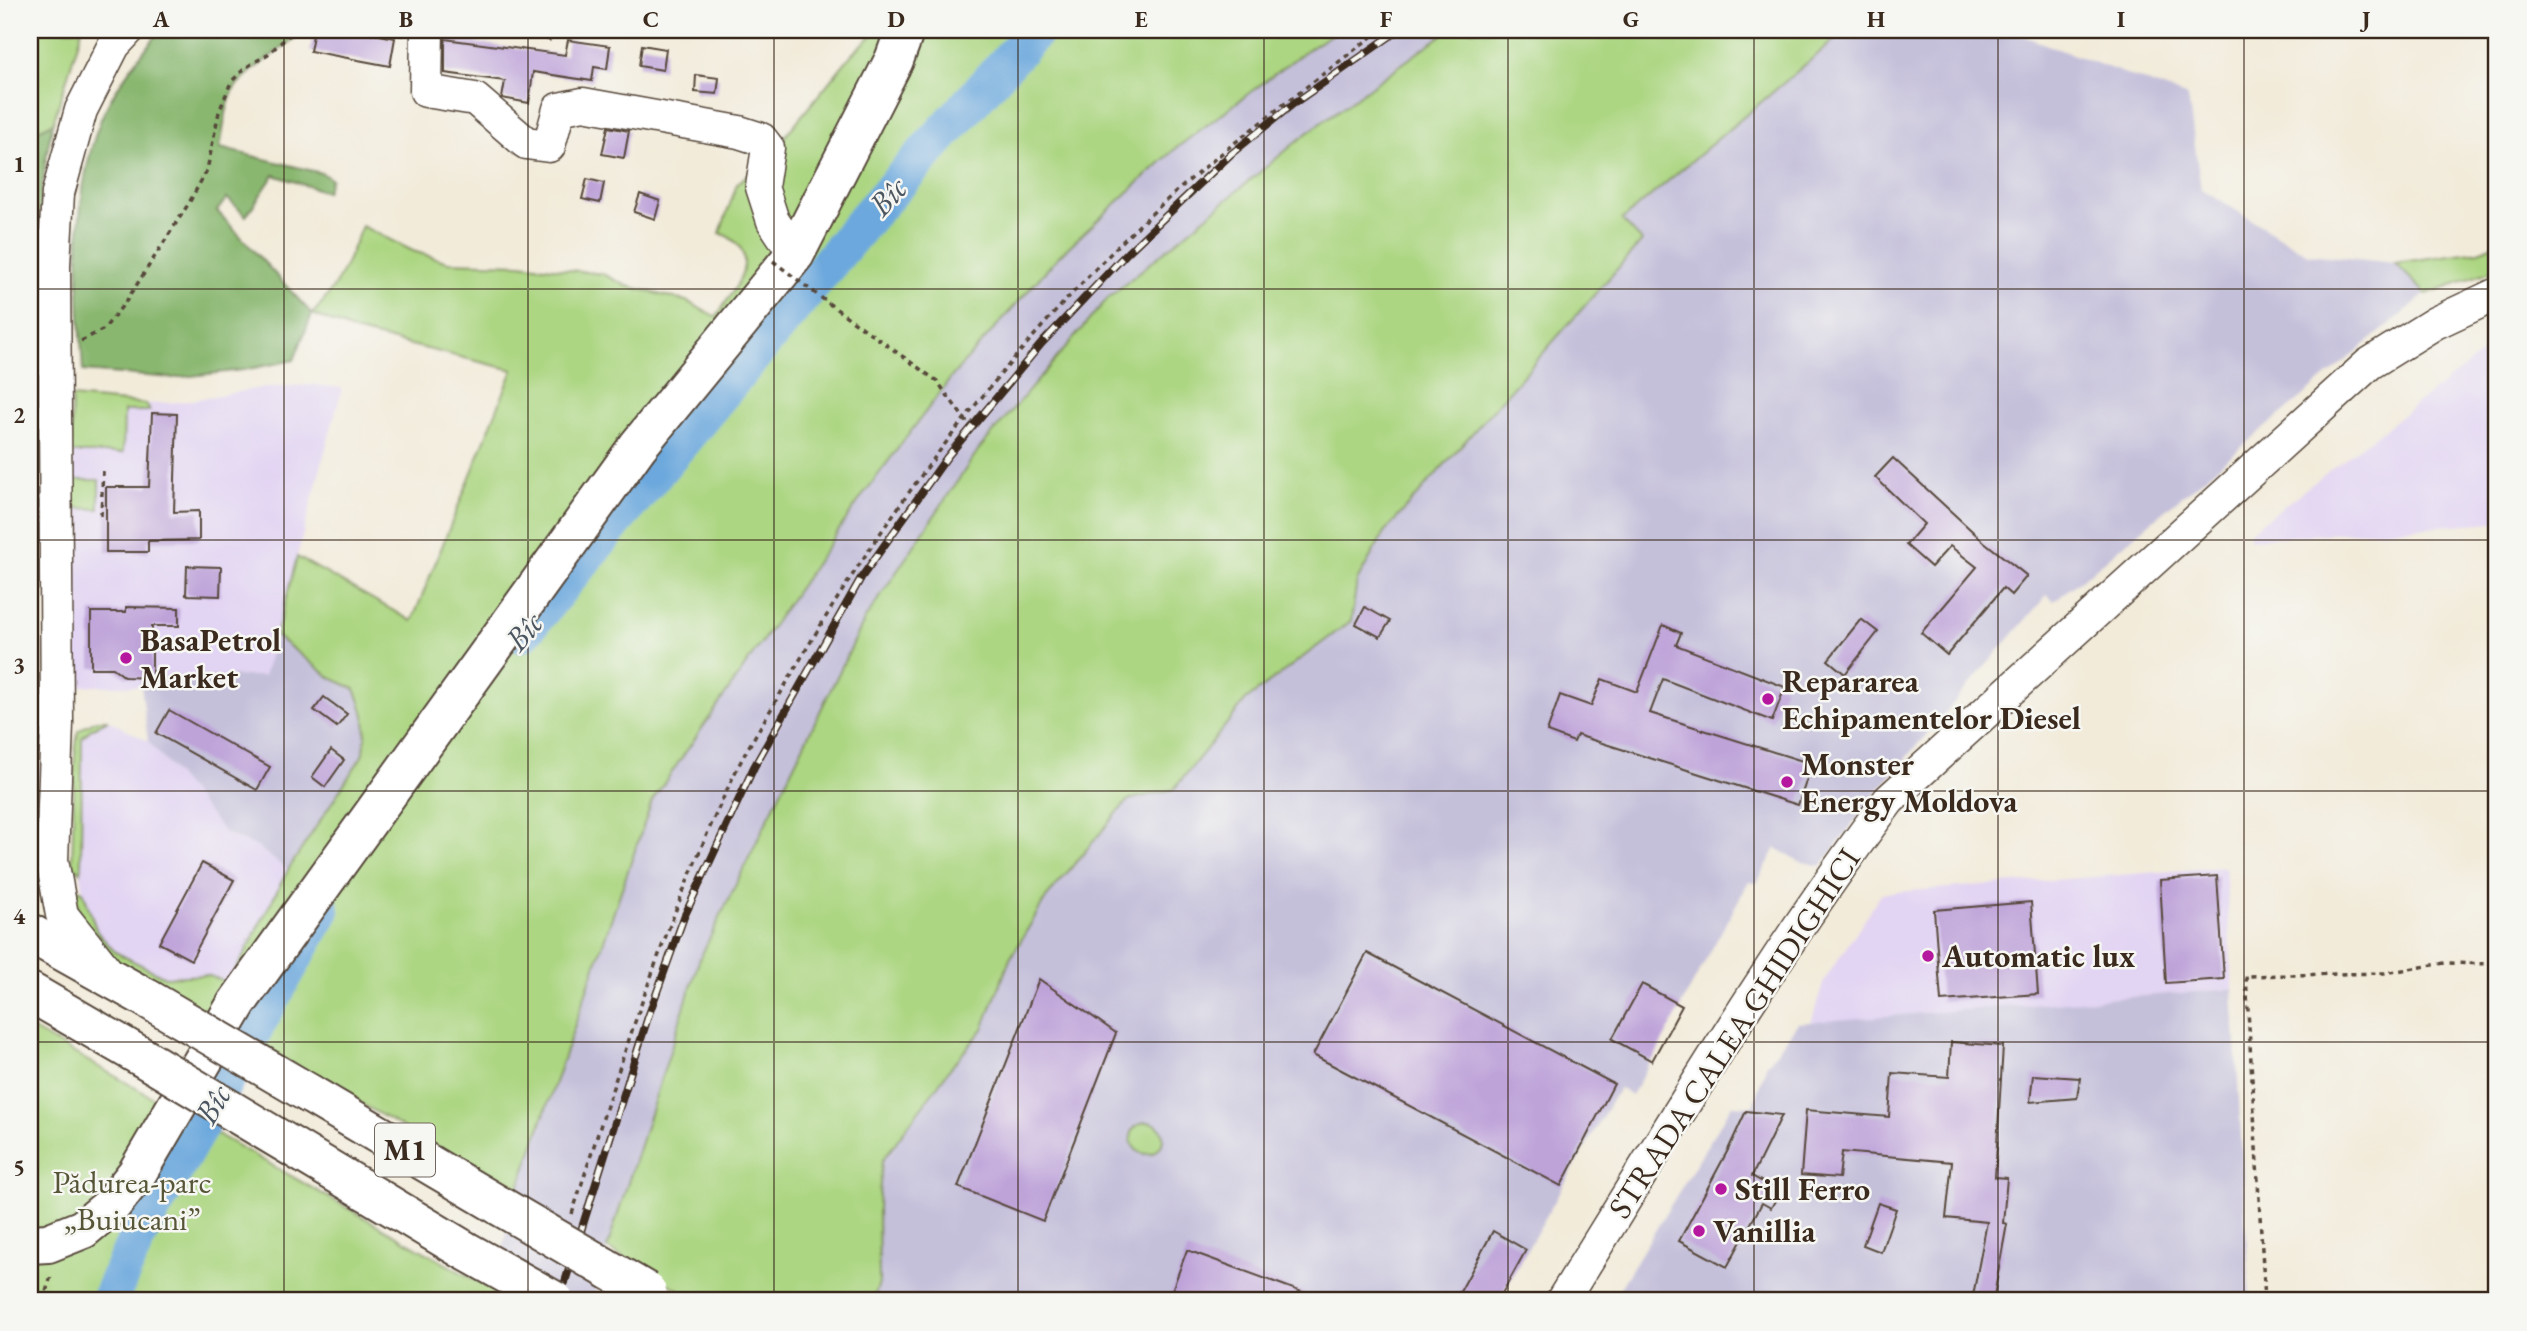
<svg xmlns="http://www.w3.org/2000/svg" width="2527" height="1331" font-family="'EB Garamond',serif">
<rect width="100%" height="100%" fill="#f6f6f2"/>
<filter id="ink" filterUnits="userSpaceOnUse"><feTurbulence type="fractalNoise" baseFrequency=".0143" numOctaves="2"/><feDisplacementMap in="SourceGraphic" scale="14" xChannelSelector="R" yChannelSelector="G"/><feConvolveMatrix kernelMatrix="1 2 1 2 8 2 1 2 1" color-interpolation-filters="sRGB"/></filter>
<filter id="wash" filterUnits="userSpaceOnUse"><feTurbulence type="fractalNoise" baseFrequency=".00686" numOctaves="4" result="noise"/><feDisplacementMap in="SourceGraphic" scale="28" xChannelSelector="R" yChannelSelector="G"/><feGaussianBlur stdDeviation="1.57" result="paint"/><feColorMatrix in="noise" values="0 0 0 0 0 0 0 0 0 0 0 0 0 0 0 0 0 1.4 0 .05"/><feComposite in="paint" operator="in"/></filter>
<g filter="url(#wash)">
<rect width="100%" height="100%" fill="#f2ebda"/>
<g fill="#e2d4f3">
<polygon points="2497,350 2497,522 2251,539 2248,533 2486,351"/>
<polygon points="315,385 342,388 265,676 141,677 141,686 69,686 73,568 72,397 146,404 181,402 267,387"/>
<polygon points="30,511 36,511 40,778 30,777"/>
<polygon points="108,720 148,741 225,833 257,847 288,870 229,984 207,975 165,977 115,952 97,932 83,891 81,876 82,738 91,729"/>
<polygon points="2225,867 2233,989 1811,1023 1824,981 1882,893"/>
</g>
<g fill="#c5c0da">
<polygon points="1338,30 1449,30 1307,133 1109,298 979,449 865,619 700,958 607,1248 594,1301 497,1301 502,1250 517,1193 652,800 863,495 954,375 1059,256 1175,149 1304,52"/>
<polygon points="1846,30 2007,30 2188,97 2201,189 2308,254 2395,263 2426,294 2086,576 2054,601 2047,595 1879,789 1821,866 1799,861 1776,848 1757,883 1749,881 1632,1095 1619,1088 1498,1301 873,1301 879,1283 878,1206 882,1161 948,1071 983,1029 1010,959 1046,898 1128,800 1174,789 1246,700 1351,621 1357,581 1384,533 1642,241 1622,221"/>
<polygon points="276,636 331,678 355,689 365,714 367,737 362,756 352,775 288,870 257,847 225,833 148,741 140,677 264,676"/>
<polygon points="2233,989 2250,1301 1612,1301 1732,1105 1753,1106 1766,1066 1798,1023"/>
</g>
<g fill="#acd681" stroke="#748050" stroke-width="2">
<polygon points="30,30 82,30 53,123 30,134"/>
<path d="M878,30H1338L1304,52L1175,149L1059,256L954,374L863,495L652,801L517,1193L144,979L113,958L82,921L74,892L78,889L83,891L97,932L115,952L165,977L207,975L229,983L288,870L362,756C369,728 366,715 355,689L331,678L276,636L297,557L412,621L513,370L358,332L312,314C338,288 348,260 362,226L413,251L448,262L520,264L603,274L627,286L686,301L716,317C734,290 767,252 720,233L737,184L773,151L852,54Z"/>
<polygon points="1449,30 1846,30 1622,220 1642,241 1384,533 1357,581 1351,621 1246,700 1174,789 1128,800 1046,898 1010,959 983,1029 948,1071 882,1161 878,1206 879,1283 873,1301 699,1301 607,1248 700,958 865,619 979,449 1108,298 1307,133"/>
<polygon points="2497,244 2497,269 2426,294 2395,263 2478,251"/>
<polygon points="72,397 146,404 150,411 124,411 123,453 71,453"/>
<polygon points="71,480 99,480 99,509 72,508"/>
<polygon points="96,720 108,720 91,729 82,738 81,872 72,865 75,754 78,731"/>
<polygon points="30,1028 499,1294 497,1301 30,1301"/>
<circle cx="1147" cy="1138" r="16"/>
</g>
<g fill="#89b76f" stroke="#627046" stroke-width="2">
<path d="M161,30H301L295,38C282,48 241,77 235,88C225,106 224,128 220,148L321,173L331,179L326,192L274,175L246,216L227,198L217,211L312,314L294,360L243,370L173,378L83,371C78,288 70,199 101,119C114,88 139,56 161,30Z"/>
<path d="M53,123C33,210 36,299 39,387H30V134Z"/>
</g>
<g fill="none" stroke-linecap="round" stroke-linejoin="round">
<g stroke="#6ca8dd" stroke-width="38">
<polyline points="522,633 870,214 1036,30"/>
<polyline points="109,1301 139,1233 321,910"/>
</g>
</g>
<g id="blocks">
<g fill="#bea3d9">
<polygon points="314,30 353,30 395,38 390,66 310,51"/>
<polygon points="445,39 565,55 568,40 610,46 607,69 594,67 592,81 533,72 529,103 502,98 505,81 445,73"/>
<polygon points="642,45 666,49 663,70 639,66"/>
<polygon points="696,75 719,78 717,94 695,92"/>
<polygon points="608,127 629,131 624,158 602,154"/>
<polygon points="587,179 604,183 600,203 582,199"/>
<polygon points="640,194 660,201 655,219 634,212"/>
<polygon points="152,413 177,414 174,512 199,511 199,540 148,541 148,552 106,552 106,487 149,487"/>
<polygon points="1893,458 1983,541 2027,576 2011,595 2003,588 1947,655 1921,633 1977,567 1950,546 1931,567 1906,545 1924,524 1875,477"/>
<polygon points="187,566 221,567 220,596 186,595"/>
<polygon points="126,607 179,608 179,626 152,626 152,678 125,677 113,668 91,668 91,612 126,612"/>
<polygon points="1365,607 1390,621 1380,637 1356,624"/>
<polygon points="1861,619 1878,632 1845,674 1828,660"/>
<polygon points="1663,625 1681,633 1676,645 1785,687 1772,721 1663,679 1650,713 1812,764 1798,805 1577,735 1574,742 1547,732 1560,695 1591,706 1602,679 1637,692"/>
<polygon points="324,697 347,714 337,727 314,710"/>
<polygon points="169,710 270,767 257,790 156,733"/>
<polygon points="331,750 344,760 325,787 312,777"/>
<polygon points="202,863 234,880 191,960 159,943"/>
<polygon points="2217,876 2224,979 2166,983 2160,880"/>
<polygon points="2031,902 2038,994 1941,1001 1934,910"/>
<polygon points="1367,953 1614,1084 1561,1186 1313,1055"/>
<polygon points="1039,979 1116,1033 1043,1221 958,1187"/>
<polygon points="1642,984 1682,1006 1652,1061 1612,1039"/>
<polygon points="1951,1042 2003,1046 1995,1177 2007,1178 2003,1223 2007,1224 1993,1301 1972,1301 1987,1222 1946,1218 1952,1162 1842,1152 1839,1178 1801,1175 1806,1110 1889,1117 1892,1073 1949,1077"/>
<polygon points="2033,1075 2080,1078 2077,1098 2030,1102"/>
<polygon points="1746,1111 1782,1115 1752,1176 1780,1192 1771,1208 1762,1203 1727,1267 1679,1241 1728,1150"/>
<polygon points="1878,1203 1896,1209 1881,1252 1863,1245"/>
<polygon points="1493,1231 1526,1250 1498,1301 1455,1301"/>
<polygon points="1187,1250 1321,1299 1320,1301 1168,1301"/>
</g>
</g>
</g>
<g filter="url(#ink)">
<use href="#blocks" fill-opacity="0" stroke="#56473a" stroke-width="2"/>
<g fill="none" stroke-linecap="round" stroke-linejoin="round">
<g stroke="#56473a" stroke-width="35">
<g id="minor">
<polyline points="427,30 426,91 475,99 526,143 549,146 559,109 583,104 739,132 761,139 768,148 762,187 773,221 795,254"/>
<polyline points="109,974 62,915 52,860 57,723 54,265 58,193 81,110 114,45 128,30"/>
<path d="M1562,1301C1668,1132 1769,959 1889,800L2369,364L2435,323L2497,294"/>
</g>
</g>
<g stroke="#56473a" stroke-width="42">
<g id="highway">
<polyline points="30,933 148,999"/>
<polyline points="30,992 142,1057"/>
<polyline points="310,1094 500,1206"/>
<polyline points="366,1191 464,1250"/>
<polyline points="30,1244 48,1243 83,1229 111,1206 137,1173 237,1003 638,446 795,254 894,60 905,30"/>
</g>
</g>
<g stroke="#56473a" stroke-width="3.5" stroke-dasharray="5 5" stroke-linecap="butt">
<polyline points="381,30 403,35"/>
<polyline points="518,30 551,40"/>
<polyline points="828,303 937,381 971,428"/>
<polyline points="81,341 104,329 127,300 189,203 207,170 219,112 231,82 245,68 268,54 295,30"/>
<polyline points="101,516 103,467"/>
<path d="M572,1214C620,1065 667,914 735,773C751,740 772,709 790,677C881,519 990,374 1119,245C1199,165 1291,100 1380,30"/>
<polyline points="43,1301 52,1273"/>
<polyline points="2265,1301 2246,976 2385,973 2445,963 2497,964"/>
</g>
<use href="#minor" stroke="#fff" stroke-width="32"/>
<use href="#highway" stroke="#fff" stroke-width="38"/>
<g stroke="#3b2a1e" stroke-width="8">
<polyline id="rail" points="559,1301 648,1017 684,917 754,767 861,578 947,457 1042,343 1127,253 1231,154 1293,104 1399,30"/>
</g>
<use href="#rail" stroke="#f6f6f2" stroke-width="5" stroke-dasharray="16" stroke-linecap="butt"/>
<g stroke="#56473a" stroke-width="42" stroke-linecap="butt">
<g id="highway-bridge">
<polyline points="148,999 310,1094"/>
<polyline points="142,1057 366,1191"/>
<polyline points="500,1206 647,1292"/>
<polyline points="464,1250 555,1301"/>
</g>
</g>
<polyline stroke="#56473a" stroke-width="3.5" stroke-dasharray="5 5" stroke-linecap="butt" points="773,261 828,303"/>
<use href="#highway-bridge" stroke="#fff" stroke-width="38"/>
</g>
</g>
<path fill="none" stroke="#3b2a1e" stroke-width="2" stroke-opacity="0.55" d="M284,30V1301M528,30V1301M774,30V1301M1018,30V1301M1264,30V1301M1508,30V1301M1754,30V1301M1998,30V1301M2244,30V1301M30,289H2497M30,540H2497M30,791H2497M30,1042H2497"/>
<g fill="#b5179e" stroke="#f6f6f2" stroke-width="2.5">
<circle cx="126" cy="658" r="7"/>
<circle cx="1768" cy="699" r="7"/>
<circle cx="1787" cy="782" r="7"/>
<circle cx="1928" cy="956" r="7"/>
<circle cx="1721" cy="1189" r="7"/>
<circle cx="1699" cy="1231" r="7"/>
</g>
<g text-anchor="middle" stroke-width="5" stroke-linejoin="round" paint-order="stroke">
<rect fill="#f6f6f2" stroke="#73675e" stroke-width="2" x="375" y="1123.5" width="60" height="53" rx="5"/>
<g font-size="30" font-weight="bold" fill="#3b2a1e">
<text x="405" y="1160">M1</text>
</g>
<g font-size="32" font-weight="bold" fill="#3b2a1e" stroke="#f6f6f2" text-anchor="start">
<text x="140" y="651">BasaPetrol<tspan x="140" dy="37">Market</tspan></text>
<text x="1782" y="692">Repararea<tspan x="1782" dy="37">Echipamentelor Diesel</tspan></text>
<text x="1801" y="775">Monster<tspan x="1801" dy="37">Energy Moldova</tspan></text>
<text x="1942" y="967">Automatic lux</text>
<text x="1735" y="1200">Still Ferro</text>
<text x="1713" y="1242">Vanillia</text>
</g>
<g font-size="32" fill="#3b2a1e" stroke="#f6f6f2">
<text transform="translate(1734 1033) rotate(-57)" y="11">STRADA CALEA GHIDIGHICI</text>
</g>
<g font-size="32" fill="#575537" stroke="#f6f6f2">
<text x="132" y="1193">Pădurea-parc<tspan x="132" dy="37">„Buiucani”</tspan></text>
</g>
<g font-size="33" font-style="italic" fill="#4c5661" stroke="#f6f6f2">
<text transform="translate(887 196) rotate(-48)" y="12">Bîc</text>
<text transform="translate(523 631) rotate(-50)" y="12">Bîc</text>
<text transform="translate(212 1104) rotate(-60)" y="12">Bîc</text>
</g>
</g>
<rect width="2527" height="1331" fill="none" stroke="#f6f6f2" stroke-width="77"/>
<rect x="38" y="38" width="2450" height="1254" fill="none" stroke="#3b2a1e" stroke-width="2.5"/>
<g font-size="23" text-anchor="middle" font-weight="bold" fill="#3b2a1e">
<text x="161" y="27">A</text>
<text x="406" y="27">B</text>
<text x="651" y="27">C</text>
<text x="896" y="27">D</text>
<text x="1141" y="27">E</text>
<text x="1386" y="27">F</text>
<text x="1631" y="27">G</text>
<text x="1876" y="27">H</text>
<text x="2121" y="27">I</text>
<text x="2366" y="27">J</text>
<text x="19" y="172">1</text>
<text x="19" y="423">2</text>
<text x="19" y="673">3</text>
<text x="19" y="924">4</text>
<text x="19" y="1175">5</text>
</g>
</svg>
